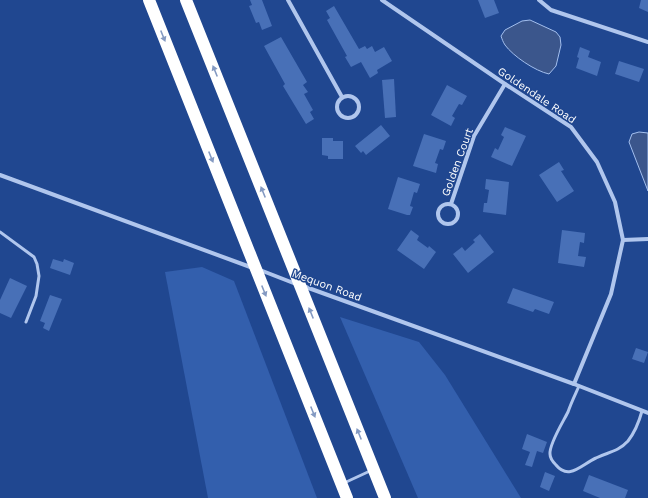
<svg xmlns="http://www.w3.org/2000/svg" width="648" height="498" font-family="'Work Sans',sans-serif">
<rect width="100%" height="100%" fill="#204790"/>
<g fill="#335fad">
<polygon points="202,267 234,281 317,498 208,498 165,272"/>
<polygon points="340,317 419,342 445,375 521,498 418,498"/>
</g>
<g fill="#3b568c" stroke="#a3bfee">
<path d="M530,20L556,32L560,37L561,45L556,66L549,74C535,71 513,56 505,45C503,42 502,39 501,36L505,30L522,21Z"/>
<polygon points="639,132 648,133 648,191 629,142 632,134"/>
</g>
<g fill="#4870b7">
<polygon points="250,0 262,0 272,26 262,30 259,22 256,23 249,6 252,5"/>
<polygon points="478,0 494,0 499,13 485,18"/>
<polygon points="641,0 648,0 648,12 639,8"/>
<polygon points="334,6 359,49 365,46 367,49 372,46 375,52 384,47 392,61 377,70 378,73 370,78 361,62 351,67 345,57 347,56 327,20 330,18 326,11"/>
<polygon points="281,37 307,82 303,85 308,92 304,94 313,110 310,112 314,119 306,124 283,86 285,84 264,46"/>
<polygon points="580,47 590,51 588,57 601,62 597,76 576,68 579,58 577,57"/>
<polygon points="619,61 644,69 639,82 615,74"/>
<polygon points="394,79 396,117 385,118 382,80"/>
<polygon points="447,85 467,96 462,105 459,104 452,116 455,118 451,126 431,115"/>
<polygon points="381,125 390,136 366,155 363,151 361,153 355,146"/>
<polygon points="505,127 526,136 512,166 491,157 495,148 498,150 504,137 501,135"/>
<polygon points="424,134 446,141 443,150 440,149 435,163 438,164 436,173 413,166"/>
<polygon points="322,138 333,138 333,141 343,141 343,159 328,159 328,156 322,155"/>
<polygon points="559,162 564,170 561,171 574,191 557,202 539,175"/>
<polygon points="398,177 420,184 417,193 414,192 410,206 413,207 410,215 407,215 388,209"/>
<polygon points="486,179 509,182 506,215 483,212 484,203 487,203 489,190 485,189"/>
<polygon points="411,230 419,236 417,240 428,248 429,246 436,252 424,269 397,250"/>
<polygon points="562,230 585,233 584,243 580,242 578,256 586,257 584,267 558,263"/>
<polygon points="480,234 494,252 468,273 453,254 462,247 465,251 475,242 473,240"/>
<polygon points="53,259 63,262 64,259 74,263 70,275 50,268"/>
<polygon points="10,278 27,286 11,318 0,313 0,300"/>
<polygon points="513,288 554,302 549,314 535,309 533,312 507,303"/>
<polygon points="50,295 62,299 49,331 43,328 45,323 40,321"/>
<polygon points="636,348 648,352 644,363 632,359"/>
<polygon points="527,434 547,442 543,453 537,451 532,467 525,465 530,452 522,449"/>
<polygon points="545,472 555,476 549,491 540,487"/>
<polygon points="589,475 628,490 625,498 600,498 583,491"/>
</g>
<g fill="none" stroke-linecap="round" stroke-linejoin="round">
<g stroke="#b0c6ed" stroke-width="3">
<polyline points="0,232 34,257 37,264 39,276 36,296 26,322"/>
<path d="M579,386C575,395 571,403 568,412C563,422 549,444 550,454C550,458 553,462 556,465C569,481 582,464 596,458C608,452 618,452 628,441C635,432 639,422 642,411"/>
<polyline points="344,483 370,471"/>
</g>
<g stroke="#b0c6ed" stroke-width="4">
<polyline points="288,0 342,97"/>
<polyline points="382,0 505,84 571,127 597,162 615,202 623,240 611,294 574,384"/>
<polyline points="539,0 551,10 648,42"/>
<circle cx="348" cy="107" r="11"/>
<polyline points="0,175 253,268"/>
<circle cx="448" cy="214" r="10"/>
<polyline points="451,204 474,136 505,84"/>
<polyline points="623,240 648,239"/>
<polyline points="260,270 296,284"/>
<polyline points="303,286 574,384 648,413"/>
</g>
<g stroke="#fff" stroke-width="12">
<polyline points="149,0 347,498"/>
<polyline points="186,0 385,498"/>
</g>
</g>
<defs><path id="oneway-solid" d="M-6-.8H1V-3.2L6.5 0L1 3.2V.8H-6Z"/></defs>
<g fill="#849ac2">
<use href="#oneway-solid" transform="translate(163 36) rotate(68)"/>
<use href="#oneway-solid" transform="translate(215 71) rotate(-112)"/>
<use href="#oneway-solid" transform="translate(211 157) rotate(68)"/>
<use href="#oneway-solid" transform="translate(263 192) rotate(-112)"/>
<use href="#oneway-solid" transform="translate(264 291) rotate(68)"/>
<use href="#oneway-solid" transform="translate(311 313) rotate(-112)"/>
<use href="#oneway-solid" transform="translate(313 412) rotate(68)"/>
<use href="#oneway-solid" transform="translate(359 434) rotate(-112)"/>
</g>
<g text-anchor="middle" stroke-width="3" stroke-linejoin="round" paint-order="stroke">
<g font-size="11" fill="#fff" stroke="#204790">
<text transform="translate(537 95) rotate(34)" y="4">Goldendale Road</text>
<text transform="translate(457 162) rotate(-70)" y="4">Golden Court</text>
<text transform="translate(327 285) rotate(20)" y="4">Mequon Road</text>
</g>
</g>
</svg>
